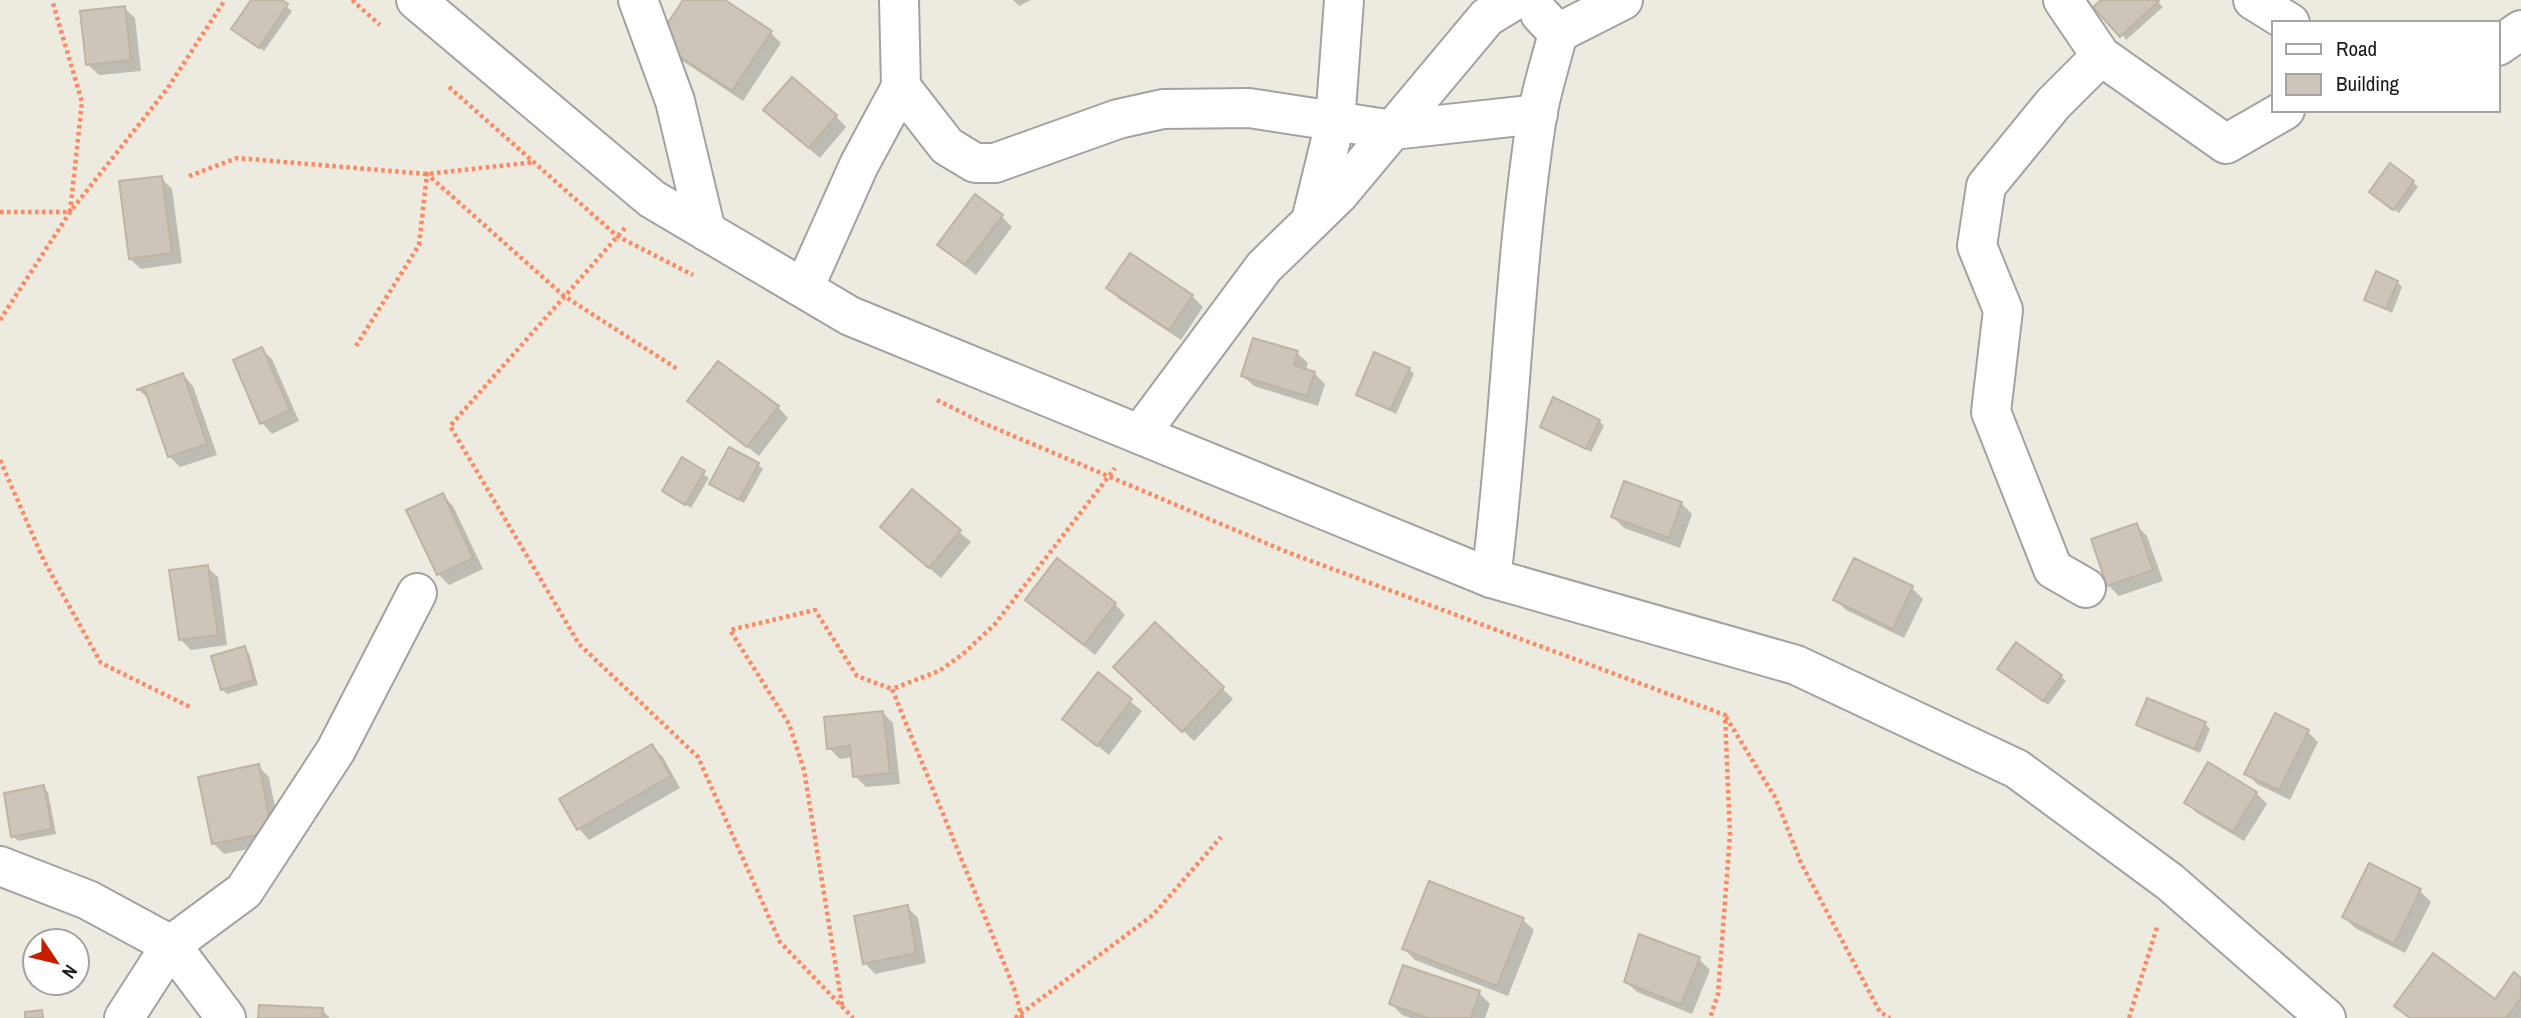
<svg xmlns="http://www.w3.org/2000/svg" width="2521" height="1018" font-family="'Archivo Narrow',sans-serif">
<rect width="100%" height="100%" fill="#edebe0"/>
<g fill="#0003">
<polygon points="253,0 278,0 292,11 264,51 233,29"/>
<polygon points="685,0 721,0 770,32 781,43 743,101 669,52"/>
<polygon points="1013,0 1031,0 1019,6"/>
<polygon points="2104,0 2156,0 2163,7 2126,40"/>
<polygon points="124,8 135,18 141,71 99,75 88,65"/>
<polygon points="836,116 846,127 820,158 776,120"/>
<polygon points="161,178 172,189 182,263 141,269 130,259"/>
<polygon points="2413,182 2418,187 2399,213 2376,197"/>
<polygon points="1001,216 1012,227 976,275 939,245"/>
<polygon points="1130,256 1192,296 1203,307 1181,340 1119,299 1108,288"/>
<polygon points="2397,282 2402,287 2392,313 2366,300"/>
<polygon points="261,349 272,359 299,421 272,434 262,423"/>
<polygon points="1297,353 1308,363 1306,370 1314,373 1325,384 1318,406 1254,386 1243,376"/>
<polygon points="1409,369 1414,374 1396,414 1358,394"/>
<polygon points="183,375 193,386 217,455 180,467 169,456 150,400 139,390"/>
<polygon points="689,401 778,407 788,418 759,456"/>
<polygon points="1599,421 1604,426 1591,452 1542,426"/>
<polygon points="682,460 709,478 691,508 665,491"/>
<polygon points="757,464 763,469 744,503 711,484"/>
<polygon points="912,491 971,542 941,578 893,537"/>
<polygon points="442,495 453,506 483,569 449,585 438,574"/>
<polygon points="1681,503 1692,514 1680,548 1624,528 1613,517"/>
<polygon points="2136,525 2147,536 2163,581 2119,596 2108,585"/>
<polygon points="1855,560 1912,588 1923,599 1904,638 1846,610 1835,599"/>
<polygon points="207,567 218,577 227,645 191,650 180,639"/>
<polygon points="1027,600 1115,604 1125,615 1095,655"/>
<polygon points="244,648 249,653 258,685 227,694 222,689"/>
<polygon points="2005,673 2061,676 2066,681 2048,705"/>
<polygon points="1098,675 1142,711 1109,755 1065,719"/>
<polygon points="1126,677 1222,688 1233,699 1194,741"/>
<polygon points="882,712 893,723 900,784 866,787 855,776 853,757 840,759 829,748"/>
<polygon points="2205,723 2210,729 2200,753 2143,729 2138,724"/>
<polygon points="2307,731 2318,742 2290,800 2257,784 2247,774"/>
<polygon points="652,747 663,757 680,788 589,840 579,829 561,799"/>
<polygon points="258,766 269,777 282,842 224,854 213,843"/>
<polygon points="43,787 48,792 56,834 18,841 13,836"/>
<polygon points="2256,793 2267,804 2244,841 2197,813 2186,802"/>
<polygon points="2370,865 2420,891 2431,902 2405,953 2355,928 2344,917"/>
<polygon points="907,907 918,918 926,963 875,974 865,963"/>
<polygon points="1523,920 1534,930 1508,996 1415,960 1404,949"/>
<polygon points="1699,959 1710,970 1692,1014 1637,992 1626,982"/>
<polygon points="2521,980 2521,1018 2409,1018 2396,1006 2495,1001"/>
<polygon points="1479,993 1490,1004 1485,1018 1411,1018 1402,1015 1391,1004"/>
<polygon points="322,1010 330,1018 260,1018"/>
</g>
<g fill="#cdc5b9" stroke="#bfb3a2" stroke-width="2">
<polygon points="251,0 282,0 288,4 259,48 231,29"/>
<polygon points="683,0 725,0 772,31 732,91 656,41"/>
<polygon points="2101,0 2158,0 2159,1 2120,37 2093,7"/>
<polygon points="125,6 131,60 86,65 80,11"/>
<polygon points="792,77 837,115 809,148 763,110"/>
<polygon points="2390,163 2414,181 2393,210 2369,192"/>
<polygon points="162,176 172,253 129,259 119,181"/>
<polygon points="975,194 1003,215 965,265 937,245"/>
<polygon points="1130,253 1193,295 1169,330 1106,288"/>
<polygon points="2376,271 2398,281 2386,309 2364,300"/>
<polygon points="1253,338 1298,351 1294,365 1315,372 1307,396 1241,376"/>
<polygon points="262,347 290,410 260,424 233,360"/>
<polygon points="1374,352 1410,368 1390,410 1356,395"/>
<polygon points="718,361 779,406 747,447 687,401"/>
<polygon points="183,373 207,444 168,457 145,390 136,390"/>
<polygon points="1553,397 1600,420 1586,449 1540,427"/>
<polygon points="729,447 759,463 739,500 709,484"/>
<polygon points="682,457 705,471 685,505 662,491"/>
<polygon points="1624,481 1682,502 1669,538 1611,517"/>
<polygon points="912,489 961,530 929,568 880,527"/>
<polygon points="443,493 473,558 437,575 406,510"/>
<polygon points="2137,523 2153,570 2107,586 2091,539"/>
<polygon points="1057,558 1116,603 1084,645 1025,600"/>
<polygon points="1854,558 1913,586 1893,629 1833,600"/>
<polygon points="208,565 218,635 179,640 169,570"/>
<polygon points="1155,622 1224,687 1182,732 1113,667"/>
<polygon points="2016,642 2062,675 2043,701 1997,669"/>
<polygon points="245,646 254,680 221,690 211,656"/>
<polygon points="1098,672 1132,699 1097,746 1062,719"/>
<polygon points="2147,698 2206,722 2195,749 2136,725"/>
<polygon points="883,711 890,773 853,777 850,746 827,749 824,717"/>
<polygon points="2275,713 2309,730 2279,790 2244,774"/>
<polygon points="652,744 671,776 577,830 559,799"/>
<polygon points="2208,762 2257,792 2233,832 2184,803"/>
<polygon points="259,764 272,832 212,844 198,777"/>
<polygon points="44,785 52,829 11,837 4,793"/>
<polygon points="2369,863 2421,889 2394,944 2342,917"/>
<polygon points="1429,881 1524,918 1497,986 1402,949"/>
<polygon points="908,905 916,953 863,964 854,916"/>
<polygon points="1639,934 1700,957 1681,1005 1624,982"/>
<polygon points="2433,953 2495,999 2514,972 2521,978 2521,998 2506,1018 2410,1018 2394,1006"/>
<polygon points="1403,965 1480,991 1471,1018 1428,1018 1389,1004"/>
<polygon points="259,1005 323,1008 322,1018 258,1018"/>
<polygon points="42,1010 43,1018 25,1018 25,1012"/>
</g>
<g fill="none" stroke-linecap="round" stroke-linejoin="round">
<g stroke="#a2a2a2" stroke-width="42">
<g id="street">
<polyline points="416,0 652,199 850,316 1491,578 1796,665 2017,769 2170,882 2326,1018"/>
<polyline points="638,0 675,101 706,231"/>
<polyline points="899,0 901,87 947,146 975,163 995,163 1118,119 1163,109 1249,108 1393,130 1538,114"/>
<polyline points="2063,0 2101,56 2226,144 2285,110"/>
<polyline points="2253,0 2290,23"/>
<polyline points="1540,14 1558,33 1623,0"/>
<polyline points="2498,46 2521,30"/>
<polyline points="1311,221 1335,123 1344,0"/>
<polyline points="804,288 859,165 901,87"/>
<polyline points="1140,434 1264,267 1338,195 1487,17 1515,0"/>
<path d="M1491,578C1511,424 1513,269 1537,116C1542,88 1551,61 1558,33"/>
<polyline points="2086,588 2053,569 1991,412 2003,310 1977,246 1986,186 2053,104 2101,56"/>
<polyline points="0,866 88,900 171,945 226,1018"/>
<polyline points="124,1018 171,945 244,891 336,750 417,593"/>
</g>
</g>
<g stroke="#fd8861" stroke-width="4.5" stroke-dasharray="3.5 3.5" stroke-linecap="butt">
<polyline points="352,0 380,25"/>
<polyline points="449,87 617,236 693,275"/>
<polyline points="189,176 237,158 427,174 535,162"/>
<polyline points="0,212 70,212 82,102 52,0"/>
<polyline points="625,228 450,426 579,644 698,757 780,942 853,1018"/>
<polyline points="0,320 70,212 167,89 225,0"/>
<polyline points="356,346 419,245 427,174 564,296 679,370"/>
<polyline points="937,400 983,423 1287,552 1725,715 1730,835 1718,994 1710,1018"/>
<polyline points="0,460 44,561 101,663 190,707"/>
<polyline points="1726,717 1776,799 1801,863 1880,1012 1890,1018"/>
<polyline points="842,1005 804,770 789,724 730,630 815,610 857,676 892,689"/>
<polyline points="1015,1018 1153,915 1221,837"/>
<polyline points="1022,1018 1014,988 892,689 939,671 963,654 995,624 1115,468"/>
<polyline points="2129,1018 2157,927"/>
</g>
<use href="#street" stroke="#fff" stroke-width="38"/>
</g>
<rect x="2272" y="21" width="228" height="91" fill="#ffffff" stroke="#a4a4a4" stroke-width="2"/>
<rect x="2286" y="44" width="35" height="10" fill="#ffffff" stroke="#a4a4a4" stroke-width="2"/>
<text x="2336" y="56" font-size="21" fill="#1b1b1b">Road</text>
<rect x="2286" y="74" width="35" height="21" fill="#cdc5b9" stroke="#a4a4a4" stroke-width="2"/>
<text x="2336" y="91" font-size="21" fill="#1b1b1b">Building</text>
<g transform="translate(56 962) rotate(125)"><circle r="33" fill="#ffffff" stroke="#a4a4a4" stroke-width="2"/>
<path d="M0-5L12 26L0 18L-12 26Z" fill="#c61d00"/>
<text y="-10" font-size="19" font-weight="bold" text-anchor="middle" fill="#1b1b1b">N</text>
</g>
</svg>
